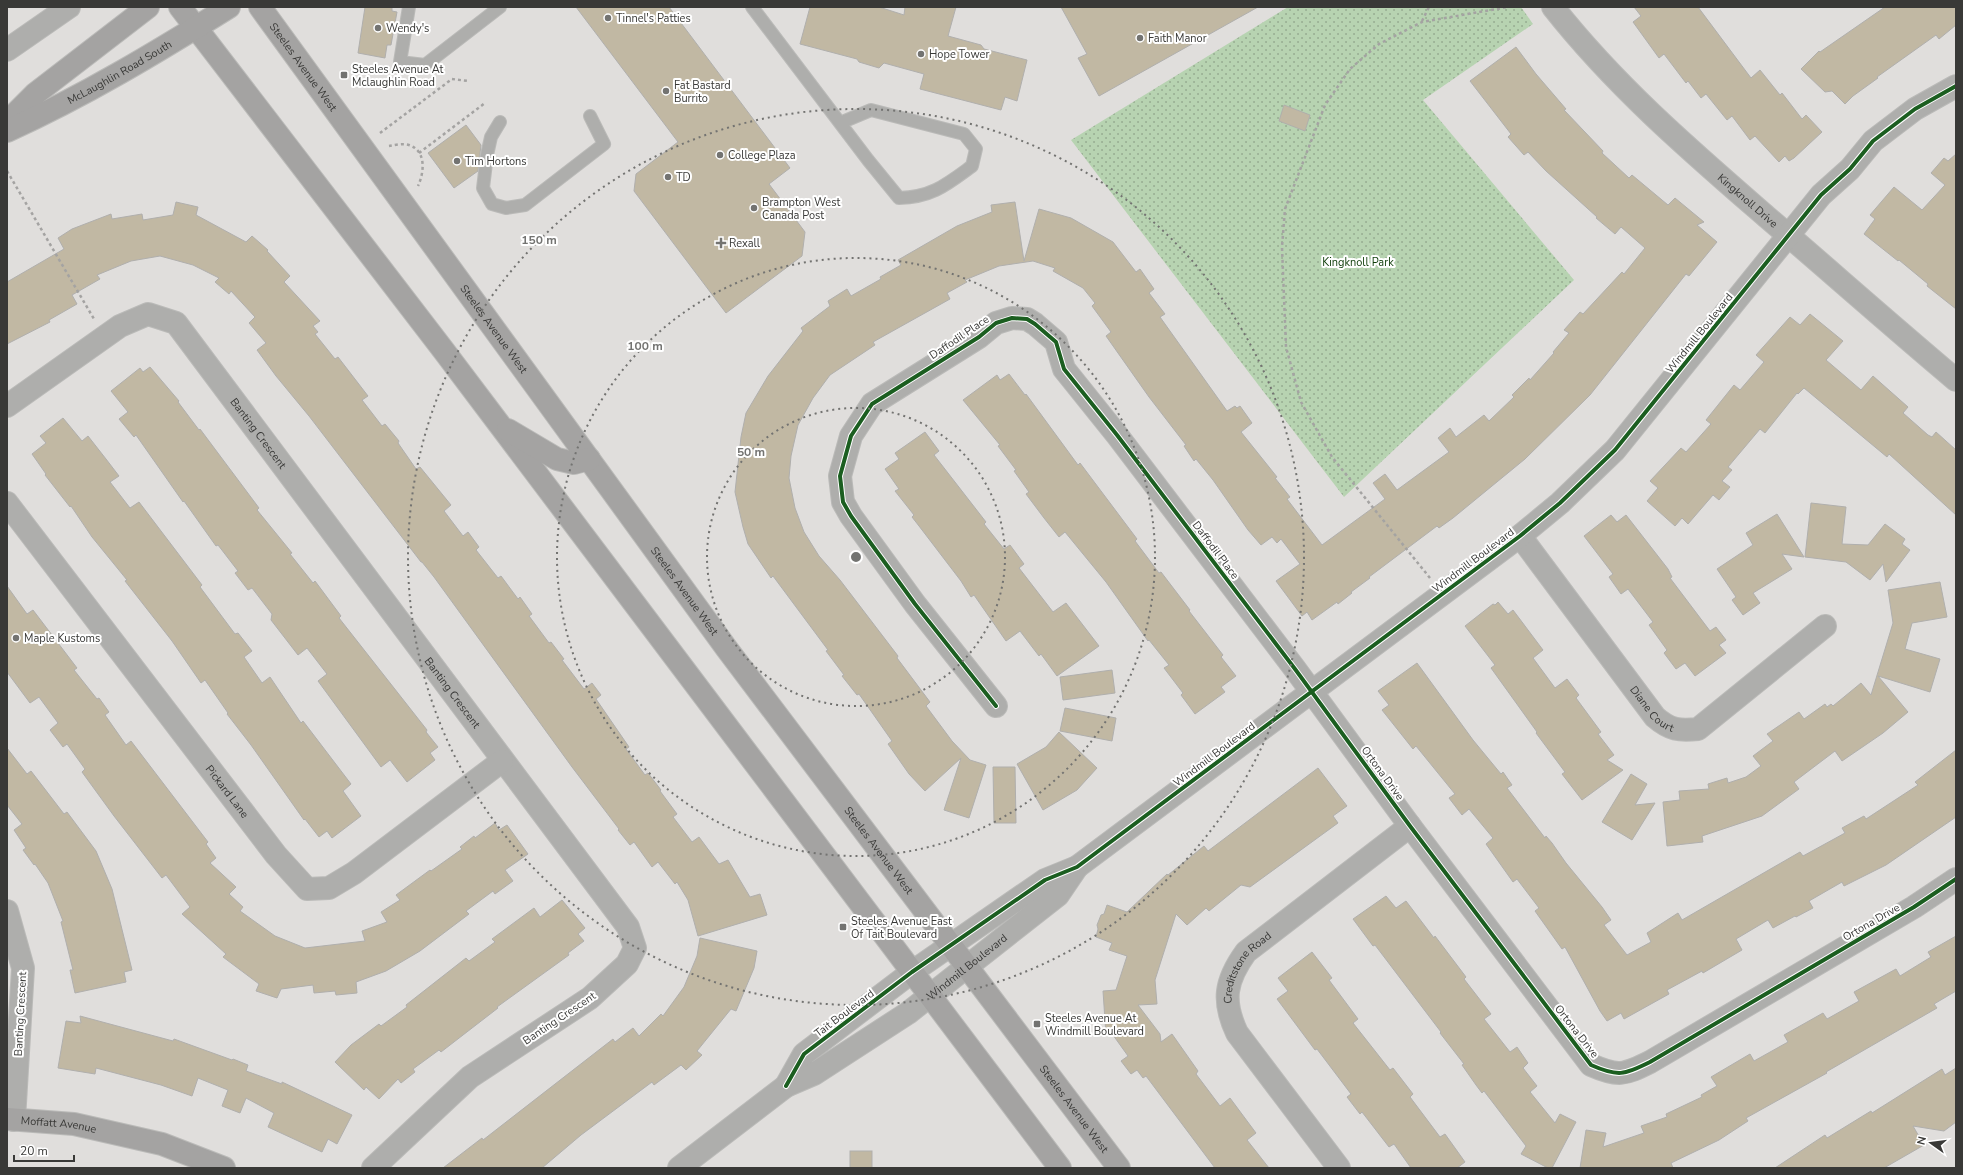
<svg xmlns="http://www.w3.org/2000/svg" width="1963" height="1175" font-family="'Nunito Sans',sans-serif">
<defs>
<pattern id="green-dots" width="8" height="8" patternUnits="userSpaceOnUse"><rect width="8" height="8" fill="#b7d3b1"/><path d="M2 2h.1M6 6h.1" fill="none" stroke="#96ac91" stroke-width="1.8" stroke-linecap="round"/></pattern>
</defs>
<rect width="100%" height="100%" fill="#e0dedc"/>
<polygon fill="url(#green-dots)" points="1288,7 1521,7 1533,24 1423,100 1574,280 1344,497 1071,140"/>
<g fill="#c1b8a3" stroke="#b0afad">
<polygon points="365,7 392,7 392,11 397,12 391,45 387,45 385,58 358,53"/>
<polygon points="576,7 669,7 790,168 769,184 805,232 802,256 726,313 634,191 636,174 678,142"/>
<polygon points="810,7 879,7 904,15 905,7 956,7 948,36 981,45 984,49 1027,60 1017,101 1005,97 1001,110 920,89 924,74 884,63 879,68 859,62 857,59 800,44"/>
<polygon points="1061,7 1258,7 1099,96 1078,58 1087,54"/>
<polygon points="1634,7 1698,7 1751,78 1760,70 1780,95 1782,93 1802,119 1806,115 1822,132 1794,158 1789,161 1785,156 1779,162 1755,136 1750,140 1732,116 1727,120 1706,94 1701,98 1688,81 1686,83 1664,54 1659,58 1633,22 1641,16"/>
<polygon points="1885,7 1956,7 1956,25 1939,39 1936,35 1877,77 1878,78 1853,96 1845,104 1832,91 1825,92 1801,69 1819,51 1820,52"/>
<polygon points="1516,47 1536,74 1566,109 1564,110 1603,151 1602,153 1629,178 1632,175 1668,205 1675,198 1704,222 1697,225 1717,242 1689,276 1686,274 1590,395 1525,459 1453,518 1439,528 1437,526 1369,577 1370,578 1351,592 1352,593 1338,604 1337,602 1312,620 1307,612 1302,616 1276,581 1300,564 1281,539 1277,543 1272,537 1261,545 1248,530 1213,480 1196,459 1194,461 1184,446 1186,445 1149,397 1106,336 1111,332 1092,306 1095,303 1083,288 1053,271 1055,268 1033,261 999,266 965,280 967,282 947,293 950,299 873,342 875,345 830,375 813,398 798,425 791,456 789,478 795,508 804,532 819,556 840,580 898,656 897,658 930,702 926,706 952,741 970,760 986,765 969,818 944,810 961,758 925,791 909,774 888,744 892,741 859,694 857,695 842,676 844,675 826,651 828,650 773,576 771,578 748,544 743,527 735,492 741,437 746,413 768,376 803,331 801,328 830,306 828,301 847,289 851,296 881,279 880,277 901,265 898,260 957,226 992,212 991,205 1015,202 1024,261 1039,209 1071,218 1113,242 1136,272 1140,269 1154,289 1149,293 1165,314 1160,317 1227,411 1235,406 1237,408 1240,406 1252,423 1241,432 1277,477 1275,478 1290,497 1287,499 1322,545 1385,499 1373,483 1385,474 1397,490 1449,452 1438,438 1450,428 1456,437 1484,415 1489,421 1514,397 1512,395 1529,378 1530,380 1554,353 1553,352 1569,333 1564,330 1580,312 1583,314 1622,272 1624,274 1645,248 1621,227 1615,234 1596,218 1597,217 1546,171 1528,152 1524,155 1508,137 1511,134 1470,81"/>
<polygon points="1284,105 1310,115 1305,131 1279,121"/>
<polygon points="466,125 481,145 478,171 454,188 428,153"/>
<polygon points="1956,154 1956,309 1927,286 1928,284 1899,260 1898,261 1864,234 1875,219 1870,215 1894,187 1922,210 1945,185 1931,173 1944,158 1948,161"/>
<polygon points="176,202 198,207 196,215 246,242 252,236 268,250 267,251 290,276 284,282 320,321 313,326 318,332 315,334 335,359 338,357 368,396 362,400 382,426 385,424 399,441 398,443 416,469 420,467 451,505 444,511 463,536 468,532 479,547 476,550 498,578 501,576 518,599 520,597 532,614 529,616 549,643 551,642 564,659 562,660 584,689 592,683 601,695 596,699 629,747 626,749 645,775 648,773 661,790 660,791 677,814 673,817 692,842 699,837 719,864 728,860 750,897 760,894 767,915 698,936 688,900 677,882 675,884 658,862 652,867 634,842 630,845 618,830 619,829 572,767 434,577 422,562 421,562 309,416 276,376 257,350 266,343 249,323 255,317 231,291 229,294 215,282 219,278 193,265 160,256 131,261 97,275 100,279 72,295 77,304 49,320 50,322 7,344 7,282 64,249 58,238 72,229 111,214 112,219 142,214 143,220 173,215"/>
<polygon points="1810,314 1843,341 1826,360 1861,390 1873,376 1908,407 1903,413 1928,435 1932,437 1936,432 1956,450 1956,515 1889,454 1887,457 1804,388 1798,394 1797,393 1765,433 1760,429 1728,467 1732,470 1722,481 1730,487 1719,500 1713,495 1688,524 1682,518 1675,526 1647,501 1658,488 1650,481 1681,448 1686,452 1711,424 1706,420 1734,385 1740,390 1764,362 1756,355 1790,317 1800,325"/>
<polygon points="150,367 179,401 178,402 199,430 200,429 259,508 257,510 292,553 290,554 313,583 315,581 341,616 339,618 427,730 426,732 438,747 430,753 435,760 407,782 390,760 381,767 318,681 327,674 307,648 298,655 271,620 272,614 252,588 248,590 235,573 238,571 218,545 216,546 184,501 183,502 136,435 134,437 119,419 128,412 111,391 140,368 143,372"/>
<polygon points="1009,374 1025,395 1026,394 1078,465 1080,463 1137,539 1135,541 1159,573 1161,572 1190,610 1189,611 1223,655 1221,657 1236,676 1221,687 1225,692 1195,714 1181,695 1183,693 1164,668 1169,665 1149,640 1148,641 1106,582 1065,532 1059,537 1044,518 1026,494 1029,492 1014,471 1016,470 998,446 1000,445 963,400 997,375 1000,380"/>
<polygon points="63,418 82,441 88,436 106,459 119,476 110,482 130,508 139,502 202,585 200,587 235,634 238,633 252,651 244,657 262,683 270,677 301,723 303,721 351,784 343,791 361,816 332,838 327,831 319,837 305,819 304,820 251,745 227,714 228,713 205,680 201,683 172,641 125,581 127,580 92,537 71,506 70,507 45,475 46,474 32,454 46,443 40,436"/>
<polygon points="925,432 939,451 934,455 986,522 984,524 1004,549 1010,545 1024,564 1019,568 1053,612 1066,603 1099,646 1057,676 1041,654 1039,656 1020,631 1006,641 974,595 971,597 961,581 919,526 912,517 914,515 895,491 899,489 885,469 899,459 895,453"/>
<polygon points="1811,503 1846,507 1842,544 1868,545 1885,524 1905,539 1902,544 1910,550 1886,582 1883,564 1870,580 1846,562 1805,557"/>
<polygon points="1777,514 1804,557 1782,554 1792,569 1753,593 1760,603 1743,615 1732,600 1736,597 1717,569 1753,545 1746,533"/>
<polygon points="1611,515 1617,522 1626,515 1668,569 1672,577 1670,578 1710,631 1716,627 1726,640 1719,645 1726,653 1695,676 1685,663 1676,669 1664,653 1667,650 1649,625 1653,622 1628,589 1621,594 1609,577 1613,574 1584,536"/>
<polygon points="1940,582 1947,617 1912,623 1905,649 1940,659 1930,692 1878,676 1908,712 1883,733 1842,761 1835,751 1794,782 1799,789 1762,816 1702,836 1703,842 1667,846 1663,802 1680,800 1679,791 1709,789 1708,784 1727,778 1728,783 1746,777 1761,766 1753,756 1773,741 1767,734 1799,712 1804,719 1825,704 1827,707 1831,704 1833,706 1861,683 1871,695 1893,623 1888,590"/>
<polygon points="7,586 27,614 33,610 77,668 74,670 97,699 99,698 109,712 105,715 126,745 131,741 208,842 206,844 216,858 210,863 236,887 229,894 243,907 240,911 275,936 305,948 365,941 362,931 387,922 381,912 400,900 396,895 430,870 431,871 462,849 460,847 474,836 475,838 495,823 499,830 507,825 528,854 505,870 513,881 495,894 493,891 466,911 469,914 420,951 386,971 356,982 357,993 336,995 335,991 314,993 313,985 281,989 277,998 256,991 259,984 223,957 226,954 182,914 190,907 166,875 162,878 114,816 82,772 85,769 67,744 63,747 50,730 58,723 39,697 30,703 7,672"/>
<polygon points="1498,602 1508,614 1513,610 1543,650 1533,658 1555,688 1567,679 1579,695 1576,698 1601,732 1598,734 1614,755 1607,760 1623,770 1582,800 1562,774 1565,772 1536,733 1537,732 1491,668 1495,665 1465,626 1493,604 1495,605"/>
<polygon points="1417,663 1473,740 1501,774 1503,772 1512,785 1507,788 1545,838 1546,836 1552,843 1566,863 1602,907 1611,920 1604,925 1627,955 1651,942 1647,933 1678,913 1682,920 1800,852 1803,856 1845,833 1842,828 1864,816 1866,819 1918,785 1915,782 1956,750 1956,817 1886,865 1844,886 1842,882 1809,901 1813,908 1796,917 1795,916 1773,928 1768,920 1736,939 1742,950 1703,973 1702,971 1667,990 1669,994 1624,1019 1621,1013 1607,1021 1600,1011 1565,947 1562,949 1535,911 1539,908 1517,879 1513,882 1486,844 1493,838 1469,809 1462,815 1449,798 1455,794 1416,746 1413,749 1382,710 1389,705 1378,691"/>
<polygon points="1112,670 1115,693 1063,700 1060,677"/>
<polygon points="1065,708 1116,718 1112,741 1060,731"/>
<polygon points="1059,732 1097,768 1077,790 1043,810 1017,764 1046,747"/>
<polygon points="7,748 27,774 31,771 64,814 67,812 96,851 112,889 132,970 124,972 126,982 75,993 70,970 73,970 61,922 63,921 48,883 35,864 34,865 23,850 26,848 14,830 22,824 7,805"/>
<polygon points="993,767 1015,767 1016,823 994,823"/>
<polygon points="1318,768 1347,806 1333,816 1338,823 1250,887 1241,885 1209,911 1206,908 1187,925 1176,914 1155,980 1157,1004 1138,1005 1160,1034 1161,1042 1172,1034 1198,1071 1196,1074 1220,1106 1230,1098 1256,1133 1247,1140 1269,1168 1215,1168 1146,1076 1143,1078 1137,1070 1131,1074 1121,1061 1128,1056 1113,1035 1106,1035 1103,991 1116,990 1127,956 1109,950 1112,943 1096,937 1098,929 1097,925 1101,915 1104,914 1107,905 1127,912 1167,874 1168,875 1204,846 1208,851"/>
<polygon points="1631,774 1647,784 1635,805 1655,803 1632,840 1602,822"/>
<polygon points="1386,896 1396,908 1406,901 1434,938 1435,936 1466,977 1464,979 1491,1014 1484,1019 1510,1052 1517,1047 1528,1063 1523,1068 1537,1086 1530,1092 1555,1123 1560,1114 1576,1122 1552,1168 1548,1168 1521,1154 1526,1146 1484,1091 1482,1093 1476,1085 1462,1065 1464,1064 1440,1033 1441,1032 1375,945 1373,946 1353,919"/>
<polygon points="562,900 585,928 578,934 584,941 568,953 569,955 497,1007 498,1008 441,1052 439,1050 413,1069 415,1072 401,1083 398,1079 379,1099 366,1087 364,1090 335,1062 351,1045 379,1024 381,1026 407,1007 406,1005 466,958 469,961 495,942 492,939 534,908 540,917"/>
<polygon points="1956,936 1956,991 1934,1004 1937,1008 1826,1072 1827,1073 1746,1118 1748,1121 1719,1140 1671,1163 1673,1168 1580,1168 1586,1130 1606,1133 1603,1147 1644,1133 1641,1126 1667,1117 1666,1114 1702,1097 1701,1095 1717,1086 1711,1077 1750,1054 1754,1061 1788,1042 1784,1035 1823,1013 1827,1019 1859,1001 1854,992 1896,969 1900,976 1931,957 1928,952"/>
<polygon points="700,938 757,951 754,968 736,1011 731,1009 697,1051 702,1055 686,1070 681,1065 654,1085 652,1082 581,1135 542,1168 443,1168 482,1138 483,1140 613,1039 615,1042 633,1028 639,1036 661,1014 663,1016 684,987 697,956"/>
<polygon points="1312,952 1332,978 1329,980 1358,1019 1353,1023 1390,1070 1393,1068 1413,1094 1410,1097 1440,1137 1445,1134 1465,1162 1457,1168 1411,1168 1394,1144 1389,1147 1362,1112 1360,1114 1347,1097 1351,1094 1317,1049 1315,1050 1277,999 1288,991 1278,978"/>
<polygon points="80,1016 173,1041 174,1039 232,1060 233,1059 248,1065 246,1071 282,1084 282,1082 352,1115 337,1144 328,1139 322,1152 268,1127 274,1113 246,1098 240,1113 222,1106 228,1090 198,1078 192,1096 161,1085 96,1068 95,1074 58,1068 66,1021 81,1023"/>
<polygon points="1956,1068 1956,1122 1944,1131 1913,1126 1924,1145 1884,1168 1775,1168 1825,1135 1827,1138 1871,1111 1872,1113 1942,1069 1945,1075"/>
<rect x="850" y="1151" width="22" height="17"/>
</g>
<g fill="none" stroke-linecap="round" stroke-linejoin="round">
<g stroke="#babab8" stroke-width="14">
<g id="lane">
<polyline points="409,7 400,62 425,65 500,7"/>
<path d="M752,7L868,160L899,198C932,197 946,185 972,166L976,149L964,134L871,110L840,123"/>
<polyline points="500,122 491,137 487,155 483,188 492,204 506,208 525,205 604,144 590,116"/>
</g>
</g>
<g stroke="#babab8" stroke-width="24">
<g id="street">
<path id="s1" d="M1553,7C1616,87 1692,152 1768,218C1831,272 1893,327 1956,380"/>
<polyline points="7,50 69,7"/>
<path id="s2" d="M7,406L120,326L148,314L176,323L628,927L635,948L627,964L590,998L470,1077L373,1168"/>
<path id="s3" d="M7,503L276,855L307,889L329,888L354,873L502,761"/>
<path id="s4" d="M1520,536L1655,717C1670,730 1679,731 1698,729L1825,626"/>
<path d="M996,706L915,604L851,516L843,502L840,476L851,436L872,404L979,337L996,323L1012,318L1027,319L1035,324L1056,342L1064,369L1117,435L1295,669L1410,826L1591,1065C1618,1077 1624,1075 1650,1062L1914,907L1956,879"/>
<polyline points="7,911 23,968 14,1120"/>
<polyline points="786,1086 804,1054 912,972 1045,880 1077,867 1520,536 1560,503 1615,450 1821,195 1850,169 1873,141 1915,109 1956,86"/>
<path id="s5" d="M679,1168L786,1086L814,1074L908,1013L1058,895L1077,867"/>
<path id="s6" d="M1339,1168L1237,1033C1222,1001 1225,981 1246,952L1410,826"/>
</g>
</g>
<g stroke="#babab8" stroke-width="24">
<g id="secondary">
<polyline points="180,7 444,351 1060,1168"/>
<path id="s7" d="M260,7L727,649L1119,1168"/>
<polyline points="7,122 35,94 148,7"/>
<path id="s8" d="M7,131C84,96 157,52 229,7"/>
<polyline points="508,430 557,459 574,463 589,459"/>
<path id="s9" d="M7,1119L74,1124L162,1144L224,1168"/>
</g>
</g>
<g stroke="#a4a3a2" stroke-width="2.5" stroke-dasharray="3 3" stroke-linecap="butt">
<polyline points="1422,21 1429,7"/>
<polyline points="380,133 452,79 468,81"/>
<path d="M389,146C395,145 403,143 409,145C427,151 424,173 418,186"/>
<polyline points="419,153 485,103"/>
<polyline points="7,171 94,319"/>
<polyline points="1430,578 1332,457 1301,402 1286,347 1282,247 1285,209 1325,105 1350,69 1379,44 1422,22 1508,7"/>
</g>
<use href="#lane" stroke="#aeaeac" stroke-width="12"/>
<use href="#street" stroke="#aeaeac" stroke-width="22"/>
<use href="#secondary" stroke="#a4a3a2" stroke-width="22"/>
<g stroke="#fff" stroke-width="6">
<g id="cycleway">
<path d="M996,706L915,604L851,516L843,502L840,476L851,436L872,404L979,337L996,323L1012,318L1027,319L1035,324L1056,342L1064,369L1117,435L1295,669L1410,826L1591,1065C1618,1077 1624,1075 1650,1062L1914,907L1956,879"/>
<polyline points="786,1086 804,1054 912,972 1045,880 1077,867 1520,536 1560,503 1615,450 1821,195 1850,169 1873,141 1915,109 1956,86"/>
</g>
</g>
<use href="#cycleway" stroke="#1b5e20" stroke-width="4"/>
</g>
<g fill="none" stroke="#737371" stroke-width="2" stroke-dasharray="2 4">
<circle cx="856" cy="557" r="149"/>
<circle cx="856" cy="557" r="299"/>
<circle cx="856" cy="557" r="448"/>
</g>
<g fill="#737371" stroke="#fff" stroke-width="1.5">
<circle cx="608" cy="18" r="4"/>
<circle cx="378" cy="28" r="4"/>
<circle cx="1140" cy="38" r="4"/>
<circle cx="921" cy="54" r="4"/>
<rect x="340" y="71" width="8" height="8" rx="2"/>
<circle cx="666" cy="91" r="4"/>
<circle cx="720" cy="155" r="4"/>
<circle cx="457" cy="161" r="4"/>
<circle cx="668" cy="177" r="4"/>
<circle cx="754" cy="208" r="4"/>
<path d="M719 237h4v4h4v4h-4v4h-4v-4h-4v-4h4z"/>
<circle cx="16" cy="638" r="4"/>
<rect x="839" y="923" width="8" height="8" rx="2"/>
<rect x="1033" y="1020" width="8" height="8" rx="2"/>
</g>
<g text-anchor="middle" stroke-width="4" stroke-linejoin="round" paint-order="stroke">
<g font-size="11" fill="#393937" stroke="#fff" text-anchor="start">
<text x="616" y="22">Tinnel's Patties</text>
<text x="386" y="32">Wendy's</text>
<text x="1148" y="42">Faith Manor</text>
<text x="929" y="58">Hope Tower</text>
<text x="352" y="73">Steeles Avenue At<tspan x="352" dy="13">Mclaughlin Road</tspan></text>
<text x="674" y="89">Fat Bastard<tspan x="674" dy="13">Burrito</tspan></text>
<text x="728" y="159">College Plaza</text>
<text x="465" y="165">Tim Hortons</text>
<text x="676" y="181">TD</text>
<text x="762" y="206">Brampton West<tspan x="762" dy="13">Canada Post</tspan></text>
<text x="729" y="247">Rexall</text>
<text x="24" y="642">Maple Kustoms</text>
<text x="851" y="925">Steeles Avenue East<tspan x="851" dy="13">Of Tait Boulevard</tspan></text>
<text x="1045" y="1022">Steeles Avenue At<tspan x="1045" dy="13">Windmill Boulevard</tspan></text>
</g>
<g font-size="11" fill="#393937" stroke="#fff">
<text dy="4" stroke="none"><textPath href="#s7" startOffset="74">Steeles Avenue West</textPath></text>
<text dy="4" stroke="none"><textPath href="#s8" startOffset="127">McLaughlin Road South</textPath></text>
<text dy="4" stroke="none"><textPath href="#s1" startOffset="275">Kingknoll Drive</textPath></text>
<text dy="4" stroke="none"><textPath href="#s7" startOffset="398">Steeles Avenue West</textPath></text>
<text transform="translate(1699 333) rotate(-51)" y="4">Windmill Boulevard</text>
<text transform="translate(959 337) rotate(-34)" y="4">Daffodil Place</text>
<text dy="4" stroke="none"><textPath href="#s2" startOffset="336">Banting Crescent</textPath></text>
<text transform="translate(1216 550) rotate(53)" y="4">Daffodil Place</text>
<text transform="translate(1473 560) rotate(-37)" y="4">Windmill Boulevard</text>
<text dy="4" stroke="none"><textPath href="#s7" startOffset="722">Steeles Avenue West</textPath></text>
<text dy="4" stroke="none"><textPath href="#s2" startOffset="660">Banting Crescent</textPath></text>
<text dy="4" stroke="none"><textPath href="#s4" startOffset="218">Diane Court</textPath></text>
<text transform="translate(1214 754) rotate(-37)" y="4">Windmill Boulevard</text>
<text transform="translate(1383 773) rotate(54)" y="4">Ortona Drive</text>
<text dy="4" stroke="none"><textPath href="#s3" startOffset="363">Pickard Lane</textPath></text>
<text dy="4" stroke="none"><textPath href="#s7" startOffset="1046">Steeles Avenue West</textPath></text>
<text transform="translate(1871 922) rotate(-30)" y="4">Ortona Drive</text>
<text dy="4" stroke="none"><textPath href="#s5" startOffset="352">Windmill Boulevard</textPath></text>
<text dy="4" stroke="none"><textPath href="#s6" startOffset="243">Creditstone Road</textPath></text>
<text transform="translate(844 1013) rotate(-37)" y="4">Tait Boulevard</text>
<text transform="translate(20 1014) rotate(-87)" y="4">Banting Crescent</text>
<text transform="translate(559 1018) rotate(-34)" y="4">Banting Crescent</text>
<text transform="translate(1577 1031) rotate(52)" y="4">Ortona Drive</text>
<text dy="4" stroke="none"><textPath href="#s7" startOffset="1370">Steeles Avenue West</textPath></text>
<text dy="4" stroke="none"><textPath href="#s9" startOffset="52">Moffatt Avenue</textPath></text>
</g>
<g font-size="11" fill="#0d3c08" stroke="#fff">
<text x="1358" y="266">Kingknoll Park</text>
</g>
</g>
<circle cx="856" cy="557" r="6" fill="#737371" stroke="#fff" stroke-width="2"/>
<g font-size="12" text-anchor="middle" font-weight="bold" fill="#737371" stroke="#fff" stroke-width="4" stroke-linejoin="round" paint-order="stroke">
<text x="539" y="244">150 m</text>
<text x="645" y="350">100 m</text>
<text x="751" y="456">50 m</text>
</g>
<rect width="1963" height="1175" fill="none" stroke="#393937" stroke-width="16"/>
<g transform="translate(1931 1143) rotate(284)" stroke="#ffffff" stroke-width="3" paint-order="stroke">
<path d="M0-3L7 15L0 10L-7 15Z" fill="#393937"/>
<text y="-6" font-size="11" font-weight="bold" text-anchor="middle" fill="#393937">N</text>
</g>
<path d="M14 1155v6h60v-6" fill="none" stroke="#393937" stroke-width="2"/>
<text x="20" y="1155" font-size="12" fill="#393937" stroke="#ffffff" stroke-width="3" paint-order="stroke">20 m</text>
</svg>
